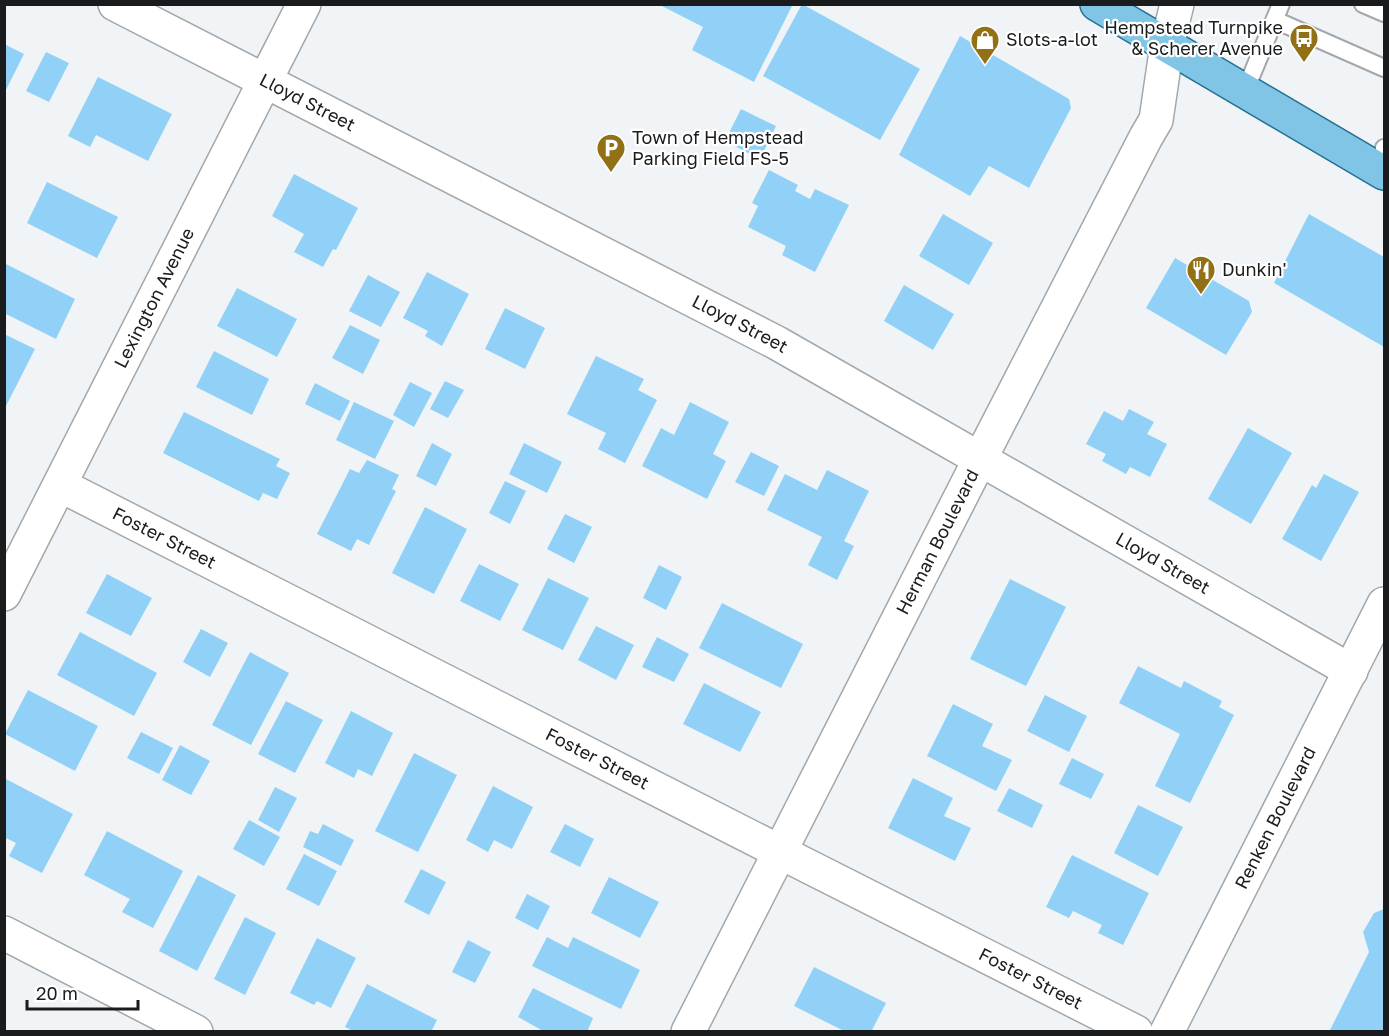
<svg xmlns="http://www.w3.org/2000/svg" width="1389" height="1036" font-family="'Golos Text',sans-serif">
<rect width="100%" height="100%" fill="#f1f4f6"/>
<g fill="#91d1f7">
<polygon points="658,4 793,4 754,82 692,50 703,27"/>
<polygon points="802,4 920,69 880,140 763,76"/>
<polygon points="960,36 1069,99 1071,108 1029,188 989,166 970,196 899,155"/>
<polygon points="4,44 24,54 4,94"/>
<polygon points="46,52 69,63 49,102 26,91"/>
<polygon points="98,77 172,114 148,161 96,135 90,147 68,136"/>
<polygon points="741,109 776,126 760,159 725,141"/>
<polygon points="769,170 798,185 795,191 810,199 815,189 849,205 815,272 782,255 786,246 748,227 758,206 752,203"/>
<polygon points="294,174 358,208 336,250 333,249 323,267 294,252 304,234 272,216"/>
<polygon points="47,182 118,217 97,258 27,223"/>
<polygon points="943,214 993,243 969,285 919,256"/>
<polygon points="1309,214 1384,257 1384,347 1274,283"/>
<polygon points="1175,258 1249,301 1252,312 1226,355 1146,308"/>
<polygon points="4,263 75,299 56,339 4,313"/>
<polygon points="427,272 469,294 442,346 425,336 428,331 403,318"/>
<polygon points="368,275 400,292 381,327 349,311"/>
<polygon points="904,285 954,314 933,350 884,321"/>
<polygon points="237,288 297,319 277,357 217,326"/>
<polygon points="505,308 545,328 525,369 485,349"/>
<polygon points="350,325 380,340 363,374 332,358"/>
<polygon points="4,334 35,349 6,406 4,405"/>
<polygon points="214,351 269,379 252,415 196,387"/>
<polygon points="596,356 644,379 638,390 657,400 625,463 598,449 606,433 567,414"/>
<polygon points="445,381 464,390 448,418 430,409"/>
<polygon points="410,382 432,393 414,427 393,415"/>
<polygon points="315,383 350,401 340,421 305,404"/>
<polygon points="354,402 394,421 375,459 336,440"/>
<polygon points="690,402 729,422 713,454 726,461 707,499 642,466 661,428 674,435"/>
<polygon points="1129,409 1154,422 1147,434 1167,444 1150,477 1130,467 1126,474 1102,461 1106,454 1086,444 1104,411 1123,421"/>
<polygon points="184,412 280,459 276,466 290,473 277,499 263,493 259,501 163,453"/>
<polygon points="1248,428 1292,453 1251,524 1208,499"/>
<polygon points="432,443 452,454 436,486 416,476"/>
<polygon points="524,443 562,462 547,493 509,474"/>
<polygon points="751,452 779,466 764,496 735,482"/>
<polygon points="367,460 399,475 392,489 396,491 369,545 357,539 351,551 317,534 350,469 359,473"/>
<polygon points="827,470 869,491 844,541 854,546 837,580 808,565 822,537 767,510 785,474 817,490"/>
<polygon points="1324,474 1359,492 1321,561 1282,539 1312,485 1316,488"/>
<polygon points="505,481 526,491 510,524 489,513"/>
<polygon points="425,507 467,529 434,594 392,573"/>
<polygon points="565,514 592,527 574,563 547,549"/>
<polygon points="479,564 519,584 500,621 460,601"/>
<polygon points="659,565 682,577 666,610 643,598"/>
<polygon points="107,574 152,598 131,636 86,613"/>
<polygon points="548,578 589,598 563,650 522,630"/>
<polygon points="1010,579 1066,607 1026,686 970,659"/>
<polygon points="722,603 803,644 781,688 699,648"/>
<polygon points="596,626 634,645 616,680 578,660"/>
<polygon points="201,629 228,643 210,677 183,662"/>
<polygon points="80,632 157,673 134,716 57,675"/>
<polygon points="657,637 689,654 674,682 642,667"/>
<polygon points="250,652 289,673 251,745 212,725"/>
<polygon points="1138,666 1181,688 1184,681 1222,701 1219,707 1234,715 1190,803 1155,786 1180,734 1119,703"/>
<polygon points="704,683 761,712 740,752 683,724"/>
<polygon points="28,690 98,726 75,771 5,734"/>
<polygon points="1045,695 1087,716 1069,752 1027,731"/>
<polygon points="286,701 323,720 295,773 258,754"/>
<polygon points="953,704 993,724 982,746 1012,760 996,791 927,756"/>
<polygon points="351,711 393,733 372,776 358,769 354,778 325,763"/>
<polygon points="141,732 173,748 159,774 127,758"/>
<polygon points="180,745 210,761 191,795 162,780"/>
<polygon points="414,753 457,775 418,852 375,831"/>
<polygon points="1072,758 1104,774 1091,799 1059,784"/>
<polygon points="4,778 73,814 42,873 9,856 16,843 4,837"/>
<polygon points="913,778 953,798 944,816 971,828 955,861 888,828"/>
<polygon points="493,786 533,807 512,849 494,840 488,852 466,840"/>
<polygon points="275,787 297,798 279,832 258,820"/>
<polygon points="1009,788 1043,805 1032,828 997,811"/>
<polygon points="1138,805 1183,827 1158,876 1114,853"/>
<polygon points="249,820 280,837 264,866 233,849"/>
<polygon points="323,824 354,840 341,866 303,847 310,831 318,834"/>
<polygon points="565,824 594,839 580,867 550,852"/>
<polygon points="107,831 183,871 153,928 122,912 130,899 84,875"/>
<polygon points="304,854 337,871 319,906 286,889"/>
<polygon points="1072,855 1149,893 1123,945 1098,933 1102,925 1073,911 1069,918 1046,907"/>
<polygon points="421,869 446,882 429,915 404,902"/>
<polygon points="198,875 236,895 197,971 159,951"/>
<polygon points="609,877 659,902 640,938 591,913"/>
<polygon points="527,894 550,906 538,930 515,918"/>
<polygon points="1384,909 1384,1032 1329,1032 1369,952 1363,932 1374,913"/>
<polygon points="245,917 276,933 245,995 214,979"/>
<polygon points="547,937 568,948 573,937 640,970 621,1009 532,966"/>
<polygon points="317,938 356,958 331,1008 317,1001 314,1005 290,993"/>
<polygon points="468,940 491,952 475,983 452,972"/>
<polygon points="814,967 886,1003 871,1032 846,1032 794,1006"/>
<polygon points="367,984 437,1020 431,1032 355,1032 345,1027"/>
<polygon points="533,988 593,1018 587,1032 545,1032 518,1017"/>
</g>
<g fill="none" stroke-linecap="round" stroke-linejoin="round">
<g stroke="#a4a7a9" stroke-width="20">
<g id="lane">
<polyline points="1363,4 1384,13"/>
<polyline points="1275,20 1384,68"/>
<polyline points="1245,91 1281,4"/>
<polyline points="1380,170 1384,148"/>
</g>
</g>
<g stroke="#a4a7a9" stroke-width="36">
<g id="street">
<path id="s1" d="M115,4L777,343L1351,671"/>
<path id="s2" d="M60,485L780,852L1136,1032"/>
<path id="s3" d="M4,594L304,4"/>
<polyline points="4,933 196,1032"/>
<path id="s4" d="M688,1032L980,459L1146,137L1156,120L1167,45"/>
<path id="s5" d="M1167,1032L1384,604"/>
</g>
</g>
<g stroke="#a4a7a9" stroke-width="36">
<polyline id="secondary" points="1167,45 1177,4"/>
</g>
<g stroke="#267095" stroke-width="36">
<polyline id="primary" points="1097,4 1384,173"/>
</g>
<use href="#lane" stroke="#fff" stroke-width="16"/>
<use href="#street" stroke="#fff" stroke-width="33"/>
<use href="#secondary" stroke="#fff" stroke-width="33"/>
<use href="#primary" stroke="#80c5e6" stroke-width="33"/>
</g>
<defs>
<g id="bus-pin" transform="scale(1.5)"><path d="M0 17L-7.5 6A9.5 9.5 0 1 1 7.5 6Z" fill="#927016" stroke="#fff"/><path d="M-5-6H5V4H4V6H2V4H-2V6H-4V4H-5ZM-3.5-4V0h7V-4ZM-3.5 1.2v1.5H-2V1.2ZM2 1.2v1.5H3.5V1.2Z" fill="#fff"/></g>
<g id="shop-pin" transform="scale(1.5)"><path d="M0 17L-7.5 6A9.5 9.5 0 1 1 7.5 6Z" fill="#927016" stroke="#fff"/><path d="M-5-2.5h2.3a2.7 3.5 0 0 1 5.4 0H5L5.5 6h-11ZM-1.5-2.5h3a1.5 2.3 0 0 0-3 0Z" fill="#fff"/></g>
<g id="parking-pin" transform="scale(1.5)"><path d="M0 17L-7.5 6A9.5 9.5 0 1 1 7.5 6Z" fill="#927016" stroke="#fff"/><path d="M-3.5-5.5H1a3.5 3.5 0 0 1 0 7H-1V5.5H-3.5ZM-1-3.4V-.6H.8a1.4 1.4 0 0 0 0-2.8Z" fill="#fff"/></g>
<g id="restaurant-pin" transform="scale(1.5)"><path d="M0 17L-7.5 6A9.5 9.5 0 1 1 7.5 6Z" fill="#927016" stroke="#fff"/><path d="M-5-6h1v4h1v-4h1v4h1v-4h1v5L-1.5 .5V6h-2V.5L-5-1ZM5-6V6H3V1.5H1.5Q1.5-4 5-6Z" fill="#fff"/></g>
</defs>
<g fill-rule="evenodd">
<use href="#bus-pin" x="1304" y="38"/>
<use href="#shop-pin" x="985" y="40"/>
<use href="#parking-pin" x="611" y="148"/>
<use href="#restaurant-pin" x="1201" y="270"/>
</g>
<g text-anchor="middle" stroke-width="4.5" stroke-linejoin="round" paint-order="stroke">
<g font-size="18" fill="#1a1b1c" stroke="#fff" text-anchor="start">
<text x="1283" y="34" text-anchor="end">Hempstead Turnpike<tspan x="1283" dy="21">&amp; Scherer Avenue</tspan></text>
<text x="1006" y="46">Slots-a-lot</text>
<text x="632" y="144">Town of Hempstead<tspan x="632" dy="21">Parking Field FS-5</tspan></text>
<text x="1222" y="276">Dunkin'</text>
</g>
<g font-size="18" fill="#1a1b1c" stroke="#fff">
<text dy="6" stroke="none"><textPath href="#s1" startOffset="216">Lloyd Street</textPath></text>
<text dy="6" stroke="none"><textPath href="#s3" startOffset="332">Lexington Avenue</textPath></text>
<text dy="6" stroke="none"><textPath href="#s1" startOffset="702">Lloyd Street</textPath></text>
<text dy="6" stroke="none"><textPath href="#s2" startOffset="117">Foster Street</textPath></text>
<text dy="6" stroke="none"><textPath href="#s4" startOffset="550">Herman Boulevard</textPath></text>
<text dy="6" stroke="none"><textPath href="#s1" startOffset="1188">Lloyd Street</textPath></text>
<text dy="6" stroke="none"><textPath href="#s2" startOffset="603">Foster Street</textPath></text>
<text dy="6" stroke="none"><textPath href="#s5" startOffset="240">Renken Boulevard</textPath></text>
<text dy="6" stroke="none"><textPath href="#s2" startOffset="1089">Foster Street</textPath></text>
</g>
</g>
<rect width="1389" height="1036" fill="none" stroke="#1a1b1c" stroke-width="12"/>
<path d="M27 1000v9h111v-9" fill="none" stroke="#1a1b1c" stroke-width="3"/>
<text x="36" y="1000" font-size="18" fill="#1a1b1c" stroke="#ffffff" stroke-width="4.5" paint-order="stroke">20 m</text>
</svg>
